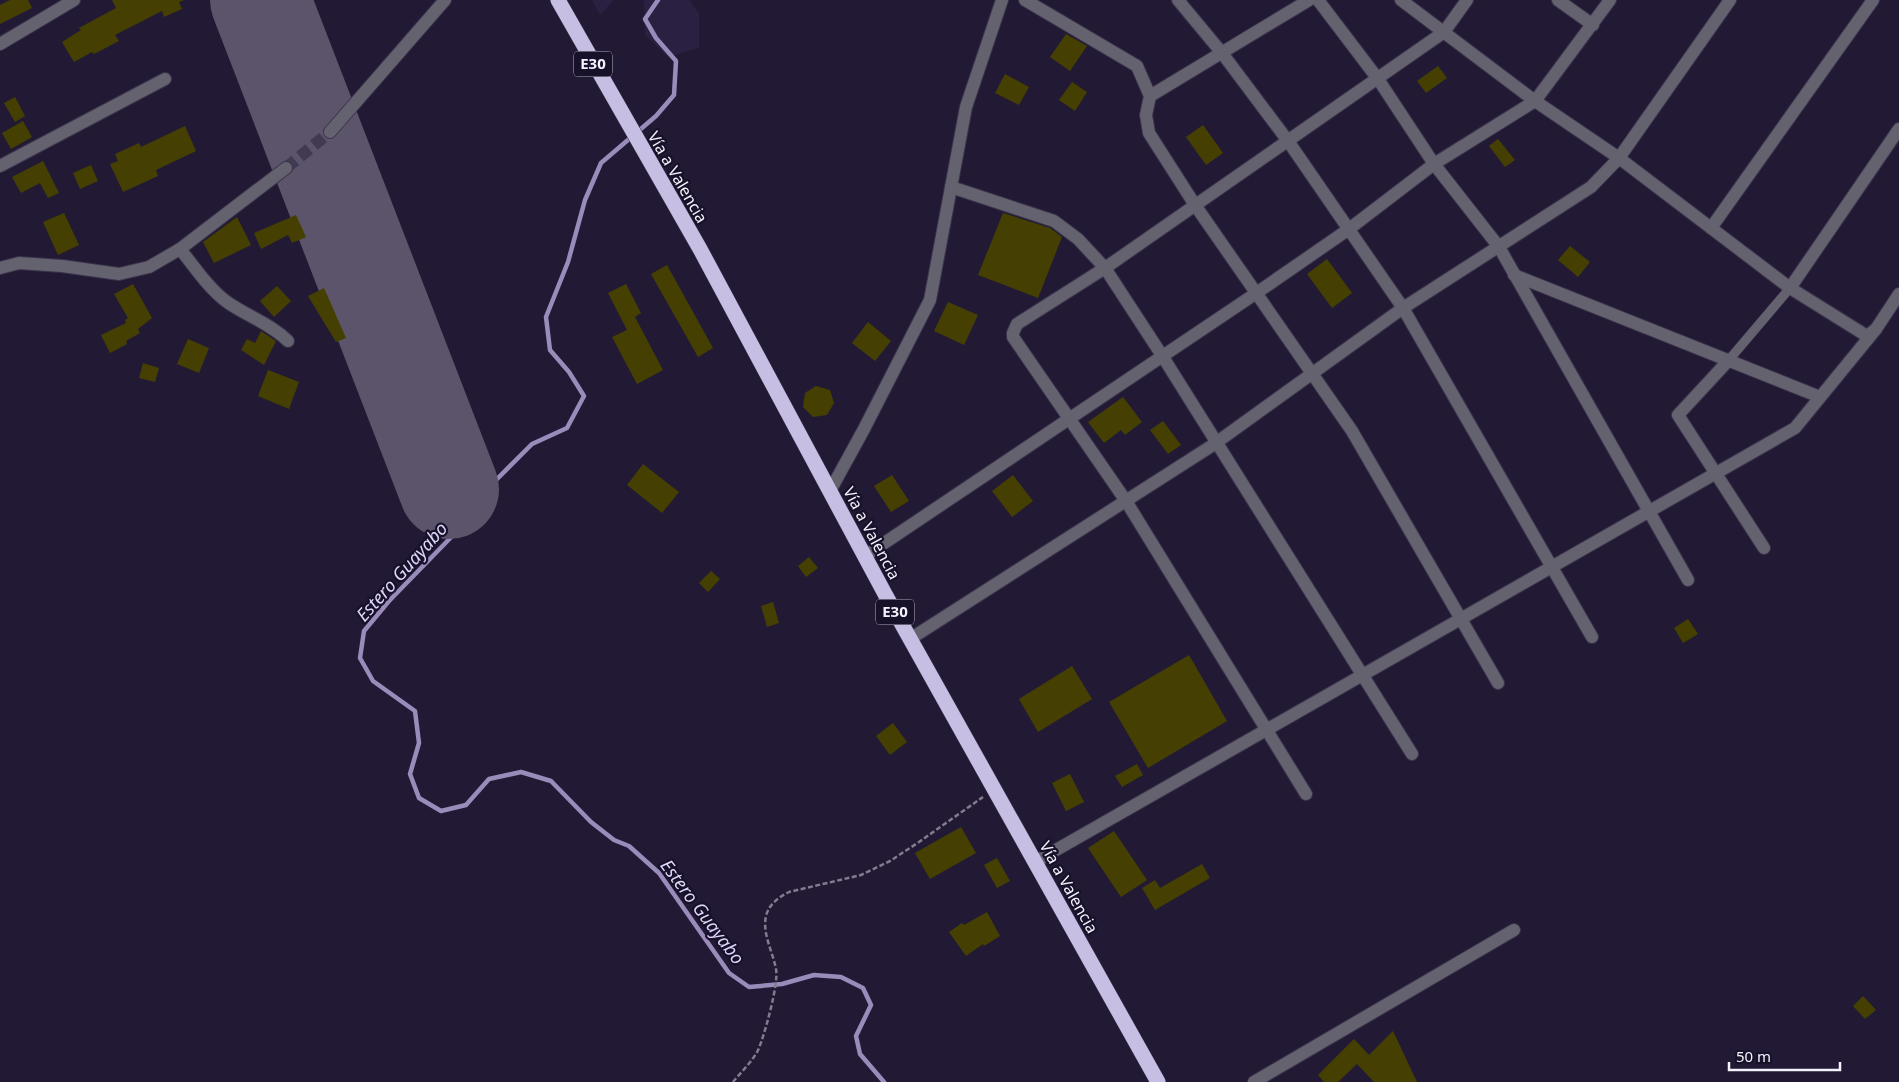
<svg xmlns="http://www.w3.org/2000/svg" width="1899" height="1082" font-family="'Noto Sans',sans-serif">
<rect width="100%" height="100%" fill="#221a34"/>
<g fill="#2a2041">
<polygon points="241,0 284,0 477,492 441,513"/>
<polygon points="592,0 614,0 600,15"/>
<polygon points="644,0 690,0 699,14 699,48 668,57 645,35"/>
</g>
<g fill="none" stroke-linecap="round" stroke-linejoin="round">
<polyline stroke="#998cba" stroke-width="4.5" points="658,0 645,19 656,38 676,61 674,95 656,116 601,163 585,200 568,262 546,317 550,350 569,372 584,396 567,428 532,444 494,482 462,526 389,601 364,631 360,658 373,681 415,711 419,743 410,774 419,798 441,811 466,805 489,779 521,772 551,781 591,822 614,840 629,846 659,873 729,973 749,987 782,984 814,975 841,977 863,988 871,1005 856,1036 860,1054 884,1082"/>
<polyline stroke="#5b546a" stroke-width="100" points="260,0 449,489"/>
</g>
<g fill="#454001">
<polygon points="10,0 28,0 32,8 0,24 0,5"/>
<polygon points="112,0 184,0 179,2 182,9 164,17 162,11 115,35 119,41 94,54 92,52 74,62 62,42 81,30 79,28 116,8"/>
<polygon points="1066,34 1087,46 1070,71 1050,57"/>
<polygon points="1438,66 1447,78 1426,93 1417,81"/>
<polygon points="1005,74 1029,87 1019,105 995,93"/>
<polygon points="1072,82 1087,92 1075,111 1059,100"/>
<polygon points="15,97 25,116 15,122 4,103"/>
<polygon points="23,121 32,137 11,149 2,133"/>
<polygon points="1203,125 1223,153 1206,165 1186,137"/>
<polygon points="185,126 196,151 156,170 158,176 123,192 110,164 118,161 115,154 139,143 141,147"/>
<polygon points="1498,139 1515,160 1505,167 1489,146"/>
<polygon points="43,161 59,193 48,198 40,183 21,193 12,177"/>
<polygon points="91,165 98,181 80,189 73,173"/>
<polygon points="64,213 79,245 58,255 43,222"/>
<polygon points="1003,213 1050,228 1062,237 1038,298 978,275"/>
<polygon points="296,215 306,237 292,243 288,235 261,249 254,233"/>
<polygon points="237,217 251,245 214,263 203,242"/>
<polygon points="1570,246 1590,262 1578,277 1558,260"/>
<polygon points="1327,259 1352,293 1332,308 1307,274"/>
<polygon points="667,265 713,348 698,357 651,274"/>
<polygon points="133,284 152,318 138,329 140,333 126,341 127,344 110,353 101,335 126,323 125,320 128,318 114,294"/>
<polygon points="626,284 641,313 635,317 663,370 637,384 612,337 627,330 608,293"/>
<polygon points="277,286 291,301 274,317 260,301"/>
<polygon points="324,288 346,338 336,342 308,296"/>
<polygon points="948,302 978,315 964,345 934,331"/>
<polygon points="868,322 891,341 875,361 852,343"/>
<polygon points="261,331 276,341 264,365 241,350 247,339 255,343"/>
<polygon points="188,339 209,348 199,373 177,364"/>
<polygon points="143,363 159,368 155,382 139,378"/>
<polygon points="268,370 299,382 289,409 258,396"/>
<polygon points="816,386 830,390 834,403 827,415 813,417 803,407 805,393"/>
<polygon points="1123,397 1142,422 1125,435 1121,430 1104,443 1088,422"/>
<polygon points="1163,421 1181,445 1168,454 1150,430"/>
<polygon points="643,464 679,492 662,513 627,485"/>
<polygon points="892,475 909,501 891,512 874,486"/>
<polygon points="1013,475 1033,501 1012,517 992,491"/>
<polygon points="809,557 818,568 806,577 798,566"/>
<polygon points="711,571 720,579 708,592 699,583"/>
<polygon points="773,602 779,623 767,627 761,606"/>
<polygon points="1688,619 1698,634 1683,643 1674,628"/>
<polygon points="1189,655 1227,721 1148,768 1109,702"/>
<polygon points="1072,666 1092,699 1038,732 1019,699"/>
<polygon points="893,723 907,742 890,755 876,736"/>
<polygon points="1137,764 1143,775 1122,787 1115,776"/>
<polygon points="1070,774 1084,802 1066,811 1052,783"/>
<polygon points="961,827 976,853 930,879 915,853"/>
<polygon points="1114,831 1147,880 1121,897 1088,848"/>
<polygon points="997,858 1010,881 997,888 984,865"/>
<polygon points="1202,864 1210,878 1155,910 1142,888 1155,880 1160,888"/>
<polygon points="987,912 1000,936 984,946 983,944 966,956 949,932 962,923 964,925"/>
<polygon points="1863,996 1876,1010 1865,1019 1853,1006"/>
<polygon points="1393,1031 1417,1082 1374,1082 1357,1064 1338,1082 1324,1082 1318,1075 1354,1039 1369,1055"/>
</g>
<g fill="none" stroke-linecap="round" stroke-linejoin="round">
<polyline stroke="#423a52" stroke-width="12" stroke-dasharray="12 6" stroke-linecap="butt" points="286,168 330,132"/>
<g stroke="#3b344c" stroke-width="10">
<polyline id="lane" points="1728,361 1790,288"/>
</g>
<g stroke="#3b344c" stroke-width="14">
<g id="street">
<polyline points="1025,0 1137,66 1150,96 1146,115 1149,133 1195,205 1352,431 1498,683"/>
<polyline points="1178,0 1222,53 1288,141 1403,308 1592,637"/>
<polyline points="1318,0 1378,79 1434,164 1499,247 1688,580"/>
<polyline points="1401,0 1535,101 1619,158 1790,288 1867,336 1876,329 1899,294"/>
<polyline points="1558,0 1593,25"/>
<polyline points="0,44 74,0"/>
<polyline points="1150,96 1309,0"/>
<polyline points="330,132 445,0"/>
<polyline points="0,166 165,79"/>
<polyline points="951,187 1054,221 1078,239 1105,268 1163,357 1412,754"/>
<polyline points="1711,228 1873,0"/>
<path d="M180,249C194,266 208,288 227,302C247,316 271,324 288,341"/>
<polyline points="0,268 19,263 62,266 119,274 149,267 180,249 286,168"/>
<polyline points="1514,275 1820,397"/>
<polyline points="1790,288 1899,129"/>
<polyline points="1728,361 1678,415 1764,548"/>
<polyline points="830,491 864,429 930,300 966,107 1002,0"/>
<polyline points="865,556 1255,294 1349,229 1434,164 1535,101 1610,0"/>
<polyline points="910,639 1213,445 1403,308 1591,187 1619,158 1730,0"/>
<polyline points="1306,794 1126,501 1013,337 1013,333 1017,324 1105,268 1444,32 1467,0"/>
<polyline points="1035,862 1795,428 1876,329"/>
<polyline points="1254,1082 1514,930"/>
</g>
</g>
<g stroke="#3b344c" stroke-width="16">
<polyline id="highway" points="558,0 700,249 885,594 1158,1082"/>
</g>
<path stroke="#817c8f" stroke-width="2.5" stroke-dasharray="5 2.5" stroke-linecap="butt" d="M733,1082C741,1072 754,1060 759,1048C765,1033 779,983 776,969C773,952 762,934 766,916C769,904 779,897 789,892L861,875L890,861L919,842L983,797"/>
<use href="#lane" stroke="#656270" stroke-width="9"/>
<use href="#street" stroke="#656270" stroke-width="12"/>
<use href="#highway" stroke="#c7bfe3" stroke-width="15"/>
</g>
<g text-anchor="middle" stroke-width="4.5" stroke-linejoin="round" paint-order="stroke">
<g fill="#18112a" stroke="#b2aebe" stroke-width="1">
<rect x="574" y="51.5" width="38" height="25" rx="4"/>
<rect x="876" y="599.5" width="38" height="25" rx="4"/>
</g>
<g font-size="15" font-weight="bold" fill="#f4f2fd">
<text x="593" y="69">E30</text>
<text x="895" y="617">E30</text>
</g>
<g font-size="16" fill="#f4f2fd" stroke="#18112a">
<text transform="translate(678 177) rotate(60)" y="6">Vía a Valencia</text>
<text transform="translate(872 533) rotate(62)" y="6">Vía a Valencia</text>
<text transform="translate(1069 887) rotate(61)" y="6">Vía a Valencia</text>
</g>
<g font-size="18" font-style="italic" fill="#dfd7fb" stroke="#18112a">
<text transform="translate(402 572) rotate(-48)" y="6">Estero Guayabo</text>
<text transform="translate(702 912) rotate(53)" y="6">Estero Guayabo</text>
</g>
</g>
<path d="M1729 1062v8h111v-8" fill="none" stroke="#f4f2fd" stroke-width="2.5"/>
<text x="1736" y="1062" font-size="15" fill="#f4f2fd" stroke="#18112a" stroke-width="4" paint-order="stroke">50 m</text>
</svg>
